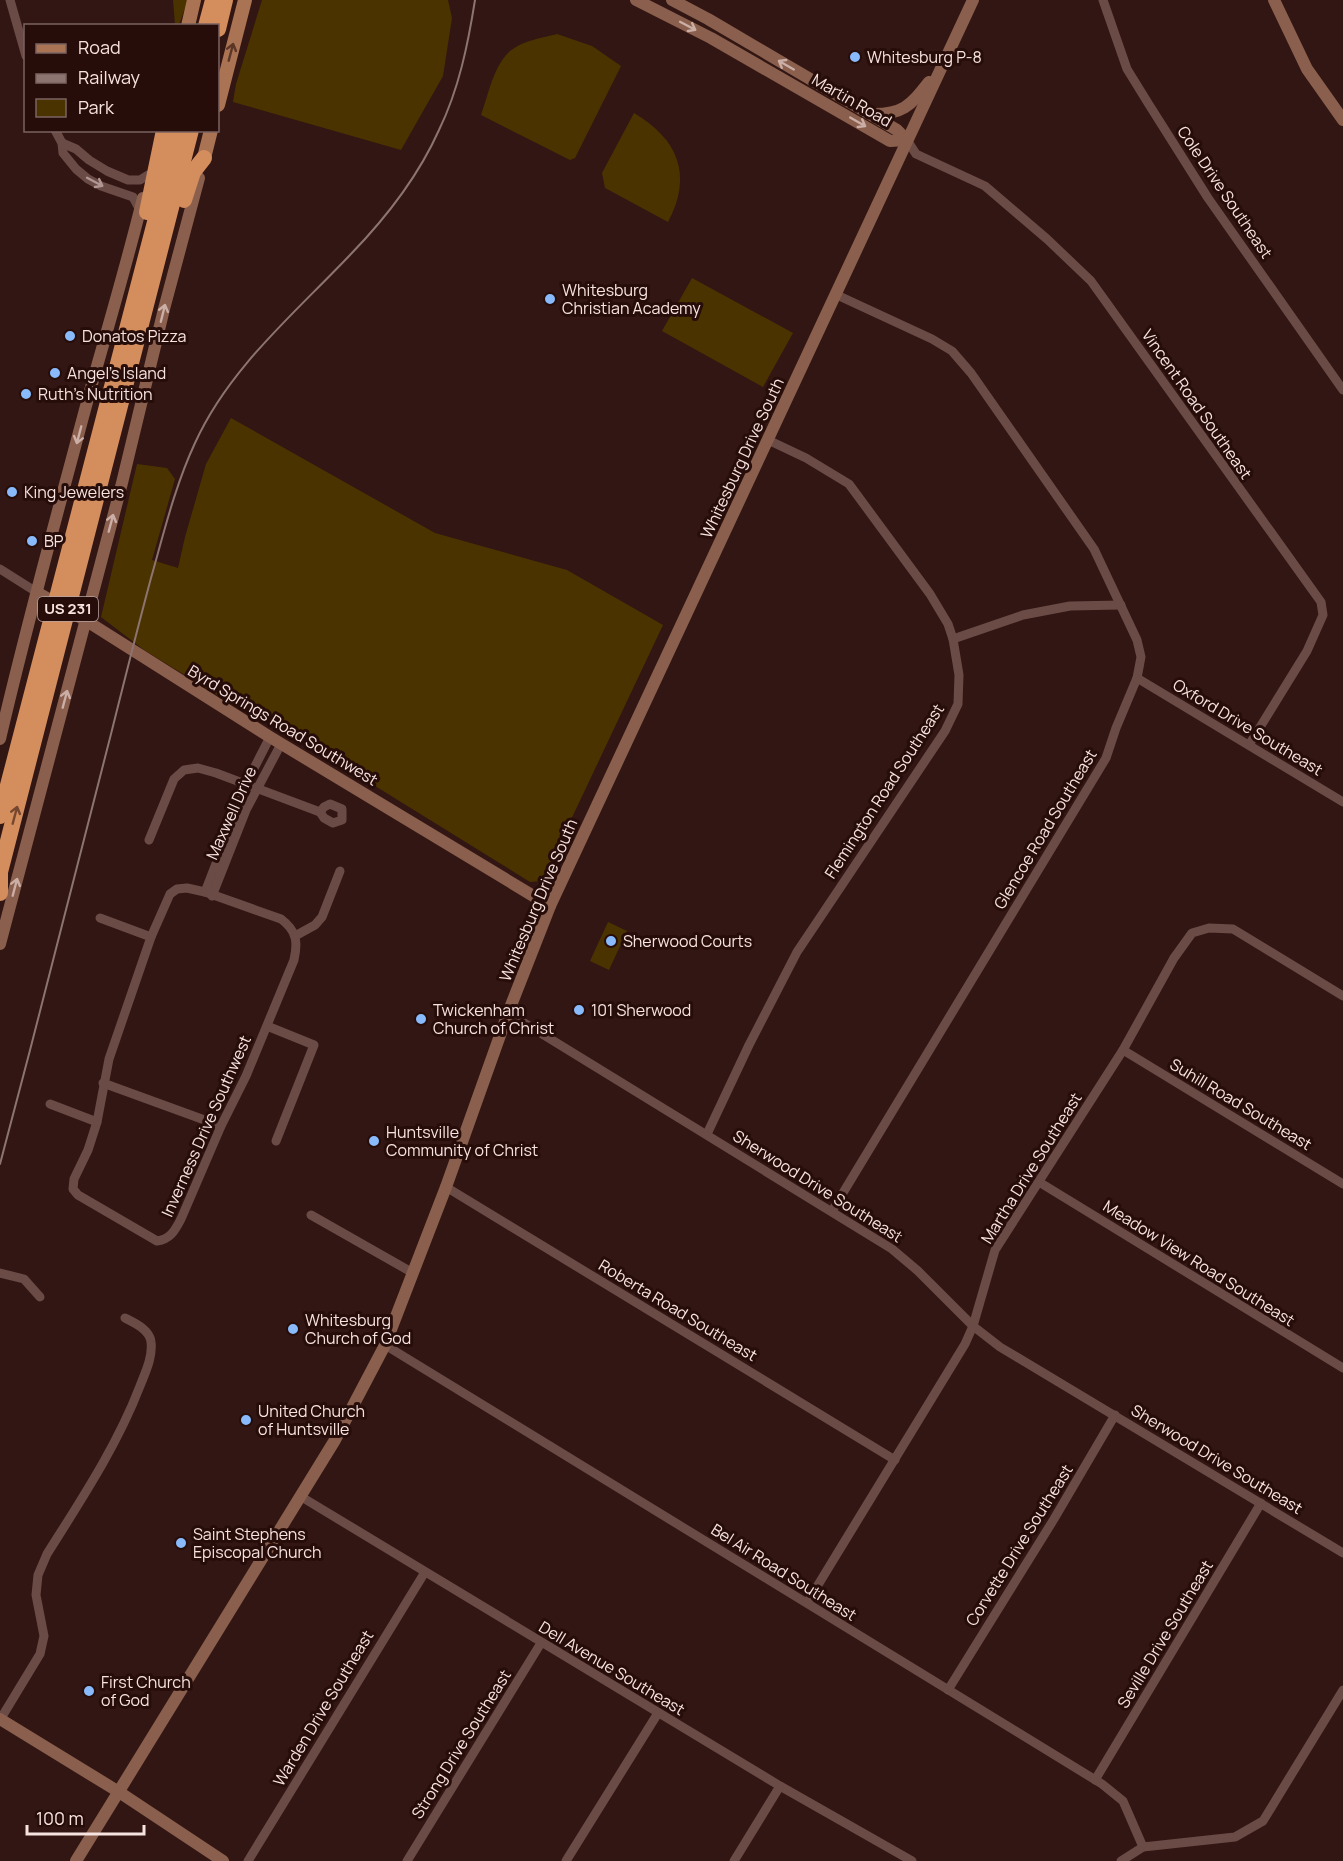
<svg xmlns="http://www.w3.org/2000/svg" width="1343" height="1861" font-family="Manrope,sans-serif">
<rect width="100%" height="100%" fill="#321613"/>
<g fill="#4b3300">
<polygon points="173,0 188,0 179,25 175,25"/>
<polygon points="262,0 448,0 452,18 443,76 401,150 233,102 236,84"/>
<path d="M557,34L592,46L621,66L575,158L570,160L481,115C488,96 493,68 508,53C520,41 542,38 557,34Z"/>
<path d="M634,113C678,139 693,175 668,222L605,188L602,173Z"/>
<polygon points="692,278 793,333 763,387 662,331"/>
<polygon points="231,418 435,533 567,570 663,625 542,881 530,882 338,763 232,704 144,650 101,617 137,464 167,468 175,479 152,560 178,568 185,537 206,464"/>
<polygon points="608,922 627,931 609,970 590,961"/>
</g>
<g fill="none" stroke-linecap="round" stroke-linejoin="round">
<g stroke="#6b4b46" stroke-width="9">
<polyline points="10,0 26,56"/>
<polyline points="1103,0 1127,69 1148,103 1208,198 1343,390"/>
<polyline points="55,130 62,143 63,153 76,169 88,179 101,186 133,197 140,210"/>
<polyline points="907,140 916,154 985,186 1047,239 1091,281 1321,602 1323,615 1307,651 1249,745"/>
<polyline points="62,143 76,149 89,160 107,171 128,180 140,180 148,175"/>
<polyline points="0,569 38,593"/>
<polyline points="953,639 1023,615 1070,606 1121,605"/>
<polyline points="1137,678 1343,802"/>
<polygon points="330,804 342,809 342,820 333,823 324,818 320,812 324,807"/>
<polyline points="149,840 174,779 184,770 198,768 216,773 320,812"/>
<path d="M187,888L205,892L281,919C297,931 298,942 294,960L246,1076L221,1126L181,1219C175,1230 171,1239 157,1241L78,1195L73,1189L74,1179L88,1150L97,1122L109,1059L151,937L170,894L177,889Z"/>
<polyline points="205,892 249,778 270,737"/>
<polyline points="212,896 246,810 281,744"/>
<polyline points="100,918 151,937"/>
<polyline points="295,936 315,925 322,917 340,871"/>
<polyline points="508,1013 892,1249 918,1271 973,1326 1000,1347 1343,1553"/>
<polyline points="267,1026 314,1045 276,1141"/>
<polyline points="1123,1050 1343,1184"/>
<polyline points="103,1083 221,1126"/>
<polyline points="50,1104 97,1122"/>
<polyline points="707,1134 749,1045 797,952 945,731 958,704 959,675 953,639 948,624 930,594 849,484 806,458 768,440"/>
<polyline points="1039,1182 1343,1368"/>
<polyline points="446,1187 895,1460"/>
<polyline points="832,1211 1106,758 1116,728 1137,678 1141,657 1137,640 1094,549 971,373 952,351 932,339 837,295"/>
<polyline points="311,1215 413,1273"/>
<polyline points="0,1273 24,1279 40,1297"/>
<polyline points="385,1345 1102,1784 1123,1801 1143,1847"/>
<polyline points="300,1496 780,1786 912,1861"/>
<polyline points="807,1603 965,1344 973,1326 995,1250 1123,1050 1174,958 1192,933 1209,928 1233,929 1343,996"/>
<polyline points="948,1690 1054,1519 1115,1415"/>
<path d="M0,1720L40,1654L44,1636L36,1595L38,1575L47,1554C81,1500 117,1446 140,1386C145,1373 153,1357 151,1342C150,1330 135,1323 125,1318"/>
<polyline points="1095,1780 1261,1503"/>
<polyline points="248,1861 425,1572"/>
<polyline points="407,1861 541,1643"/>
<polyline points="566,1861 658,1713"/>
<polyline points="734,1861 780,1786"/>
<polyline points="1121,1861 1143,1847 1235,1837 1263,1821 1343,1690"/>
</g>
<g stroke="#8a5f4d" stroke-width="12">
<polyline points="636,0 711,38 890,141 907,140"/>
<polyline points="672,0 708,19 897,130 907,140"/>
<polyline points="1274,0 1307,69 1343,120"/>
<path d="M870,114C903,115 910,106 929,82"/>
<polyline points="38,593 85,620 270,737 550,906"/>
<path d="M0,739C27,623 59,507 90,391C108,327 127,263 143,198"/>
<polyline points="0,944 122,483 164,309 199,178"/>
<polyline points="0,1719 119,1792 223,1861"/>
<polyline points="76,1861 335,1440 385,1345 446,1187 508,1013 550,906 973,0"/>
</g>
<g stroke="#aa7353" stroke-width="14">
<polyline points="188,26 194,0"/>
<polyline points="218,105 245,0"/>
<polyline points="204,158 211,130"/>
</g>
<g stroke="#d48d5c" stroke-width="16">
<polyline points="206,26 213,0"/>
<polyline points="218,29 225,0"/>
<polyline points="184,200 193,172 204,158"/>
<polyline points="147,212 164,130"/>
<polyline points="0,816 179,130"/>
<polyline points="0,872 191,130"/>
<polyline points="0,893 0,870"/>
</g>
<path stroke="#8c7471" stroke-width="2" d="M0,1164C38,1021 75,878 111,734C124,682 137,630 151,578C164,532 175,486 195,443C229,368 294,314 350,255C385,219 418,177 439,130C459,89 468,44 475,0"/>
</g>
<defs><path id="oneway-shaft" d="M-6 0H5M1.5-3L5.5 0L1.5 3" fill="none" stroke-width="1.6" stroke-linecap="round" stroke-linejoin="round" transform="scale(1.5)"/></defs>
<g stroke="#cbaea5">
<use href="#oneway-shaft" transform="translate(688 26) rotate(28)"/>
<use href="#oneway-shaft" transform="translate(786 65) rotate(-150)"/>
<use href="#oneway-shaft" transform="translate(858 122) rotate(30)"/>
<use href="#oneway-shaft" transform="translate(163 313) rotate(-76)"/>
<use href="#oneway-shaft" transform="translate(79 435) rotate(105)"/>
<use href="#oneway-shaft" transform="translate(111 523) rotate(-75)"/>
<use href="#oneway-shaft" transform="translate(65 699) rotate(-75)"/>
<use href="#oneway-shaft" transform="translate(15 887) rotate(-75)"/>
</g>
<use stroke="#5b3627" href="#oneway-shaft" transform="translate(231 52) rotate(-75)"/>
<use stroke="#b19793" href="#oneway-shaft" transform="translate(95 182) rotate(28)"/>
<use stroke="#75472f" href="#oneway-shaft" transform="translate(15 815) rotate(-75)"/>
<g fill="#89bafc" stroke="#270d0a" stroke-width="2">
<circle cx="855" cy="57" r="6"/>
<circle cx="550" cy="299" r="6"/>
<circle cx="70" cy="336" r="6"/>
<circle cx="55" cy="373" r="6"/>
<circle cx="26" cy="394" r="6"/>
<circle cx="12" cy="492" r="6"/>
<circle cx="32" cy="541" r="6"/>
<circle cx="611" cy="941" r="6"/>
<circle cx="579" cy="1010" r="6"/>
<circle cx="421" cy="1019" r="6"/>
<circle cx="374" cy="1141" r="6"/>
<circle cx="293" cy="1329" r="6"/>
<circle cx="246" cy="1420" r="6"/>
<circle cx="181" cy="1543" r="6"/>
<circle cx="89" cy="1691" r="6"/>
</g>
<g text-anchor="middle" stroke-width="6" stroke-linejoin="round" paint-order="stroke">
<rect fill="#270d0a" stroke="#b9a3a0" stroke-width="1.5" x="38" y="597" width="60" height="24" rx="4.5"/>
<g font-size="15" font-weight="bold" fill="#f7e3e0">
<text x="68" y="614">US 231</text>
</g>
<g font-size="16" fill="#f7e3e0" stroke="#270d0a" text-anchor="start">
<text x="867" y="63">Whitesburg P-8</text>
<text x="562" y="296">Whitesburg<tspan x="562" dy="18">Christian Academy</tspan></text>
<text x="82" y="342">Donatos Pizza</text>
<text x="67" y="379">Angel's Island</text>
<text x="38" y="400">Ruth's Nutrition</text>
<text x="24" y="498">King Jewelers</text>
<text x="44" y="547">BP</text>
<text x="623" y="947">Sherwood Courts</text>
<text x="433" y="1016">Twickenham<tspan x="433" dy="18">Church of Christ</tspan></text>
<text x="591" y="1016">101 Sherwood</text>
<text x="386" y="1138">Huntsville<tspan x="386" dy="18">Community of Christ</tspan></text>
<text x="305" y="1326">Whitesburg<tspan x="305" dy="18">Church of God</tspan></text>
<text x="258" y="1417">United Church<tspan x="258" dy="18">of Huntsville</tspan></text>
<text x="193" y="1540">Saint Stephens<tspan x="193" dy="18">Episcopal Church</tspan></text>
<text x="101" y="1688">First Church<tspan x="101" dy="18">of God</tspan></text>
</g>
<g font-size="16" fill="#f7e3e0" stroke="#270d0a">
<text transform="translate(852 100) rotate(30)" y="6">Martin Road</text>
<text transform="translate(1225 192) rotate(56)" y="6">Cole Drive Southeast</text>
<text transform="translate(1197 404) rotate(55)" y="6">Vincent Road Southeast</text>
<text transform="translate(742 458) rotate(-65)" y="6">Whitesburg Drive South</text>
<text transform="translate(283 725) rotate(31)" y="6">Byrd Springs Road Southwest</text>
<text transform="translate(1248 727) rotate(31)" y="6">Oxford Drive Southeast</text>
<text transform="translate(884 791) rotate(-57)" y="6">Flemington Road Southeast</text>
<text transform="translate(231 813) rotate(-66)" y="6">Maxwell Drive</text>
<text transform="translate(1045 829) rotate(-59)" y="6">Glencoe Road Southeast</text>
<text transform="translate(538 900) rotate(-67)" y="6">Whitesburg Drive South</text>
<text transform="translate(1241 1104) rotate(31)" y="6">Suhill Road Southeast</text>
<text transform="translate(206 1126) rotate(-66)" y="6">Inverness Drive Southwest</text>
<text transform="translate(1031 1168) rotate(-58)" y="6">Martha Drive Southeast</text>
<text transform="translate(818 1186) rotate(32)" y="6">Sherwood Drive Southeast</text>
<text transform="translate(1199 1263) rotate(32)" y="6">Meadow View Road Southeast</text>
<text transform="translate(678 1310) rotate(31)" y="6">Roberta Road Southeast</text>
<text transform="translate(1217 1459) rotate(31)" y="6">Sherwood Drive Southeast</text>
<text transform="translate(1019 1545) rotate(-58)" y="6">Corvette Drive Southeast</text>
<text transform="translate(784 1572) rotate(32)" y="6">Bel Air Road Southeast</text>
<text transform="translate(1165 1634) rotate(-59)" y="6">Seville Drive Southeast</text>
<text transform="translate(612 1668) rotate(31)" y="6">Dell Avenue Southeast</text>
<text transform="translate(323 1708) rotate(-59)" y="6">Warden Drive Southeast</text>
<text transform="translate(461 1744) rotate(-58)" y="6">Strong Drive Southeast</text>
</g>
</g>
<rect x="24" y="24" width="195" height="108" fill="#270d0a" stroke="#7a6360" stroke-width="1.5"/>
<rect x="36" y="44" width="30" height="9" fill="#aa7353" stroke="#7a6360" stroke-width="1.5"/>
<text x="78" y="54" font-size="18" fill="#f7e3e0">Road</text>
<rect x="36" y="74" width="30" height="9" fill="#8c7471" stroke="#7a6360" stroke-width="1.5"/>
<text x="78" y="84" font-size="18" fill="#f7e3e0">Railway</text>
<rect x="36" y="99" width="30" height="18" fill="#4b3300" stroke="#7a6360" stroke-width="1.5"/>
<text x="78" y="114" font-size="18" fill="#f7e3e0">Park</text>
<path d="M27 1825v9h117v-9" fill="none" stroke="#f7e3e0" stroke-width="3"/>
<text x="36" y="1825" font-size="18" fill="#f7e3e0" stroke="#270d0a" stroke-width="4.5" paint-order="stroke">100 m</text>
</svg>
